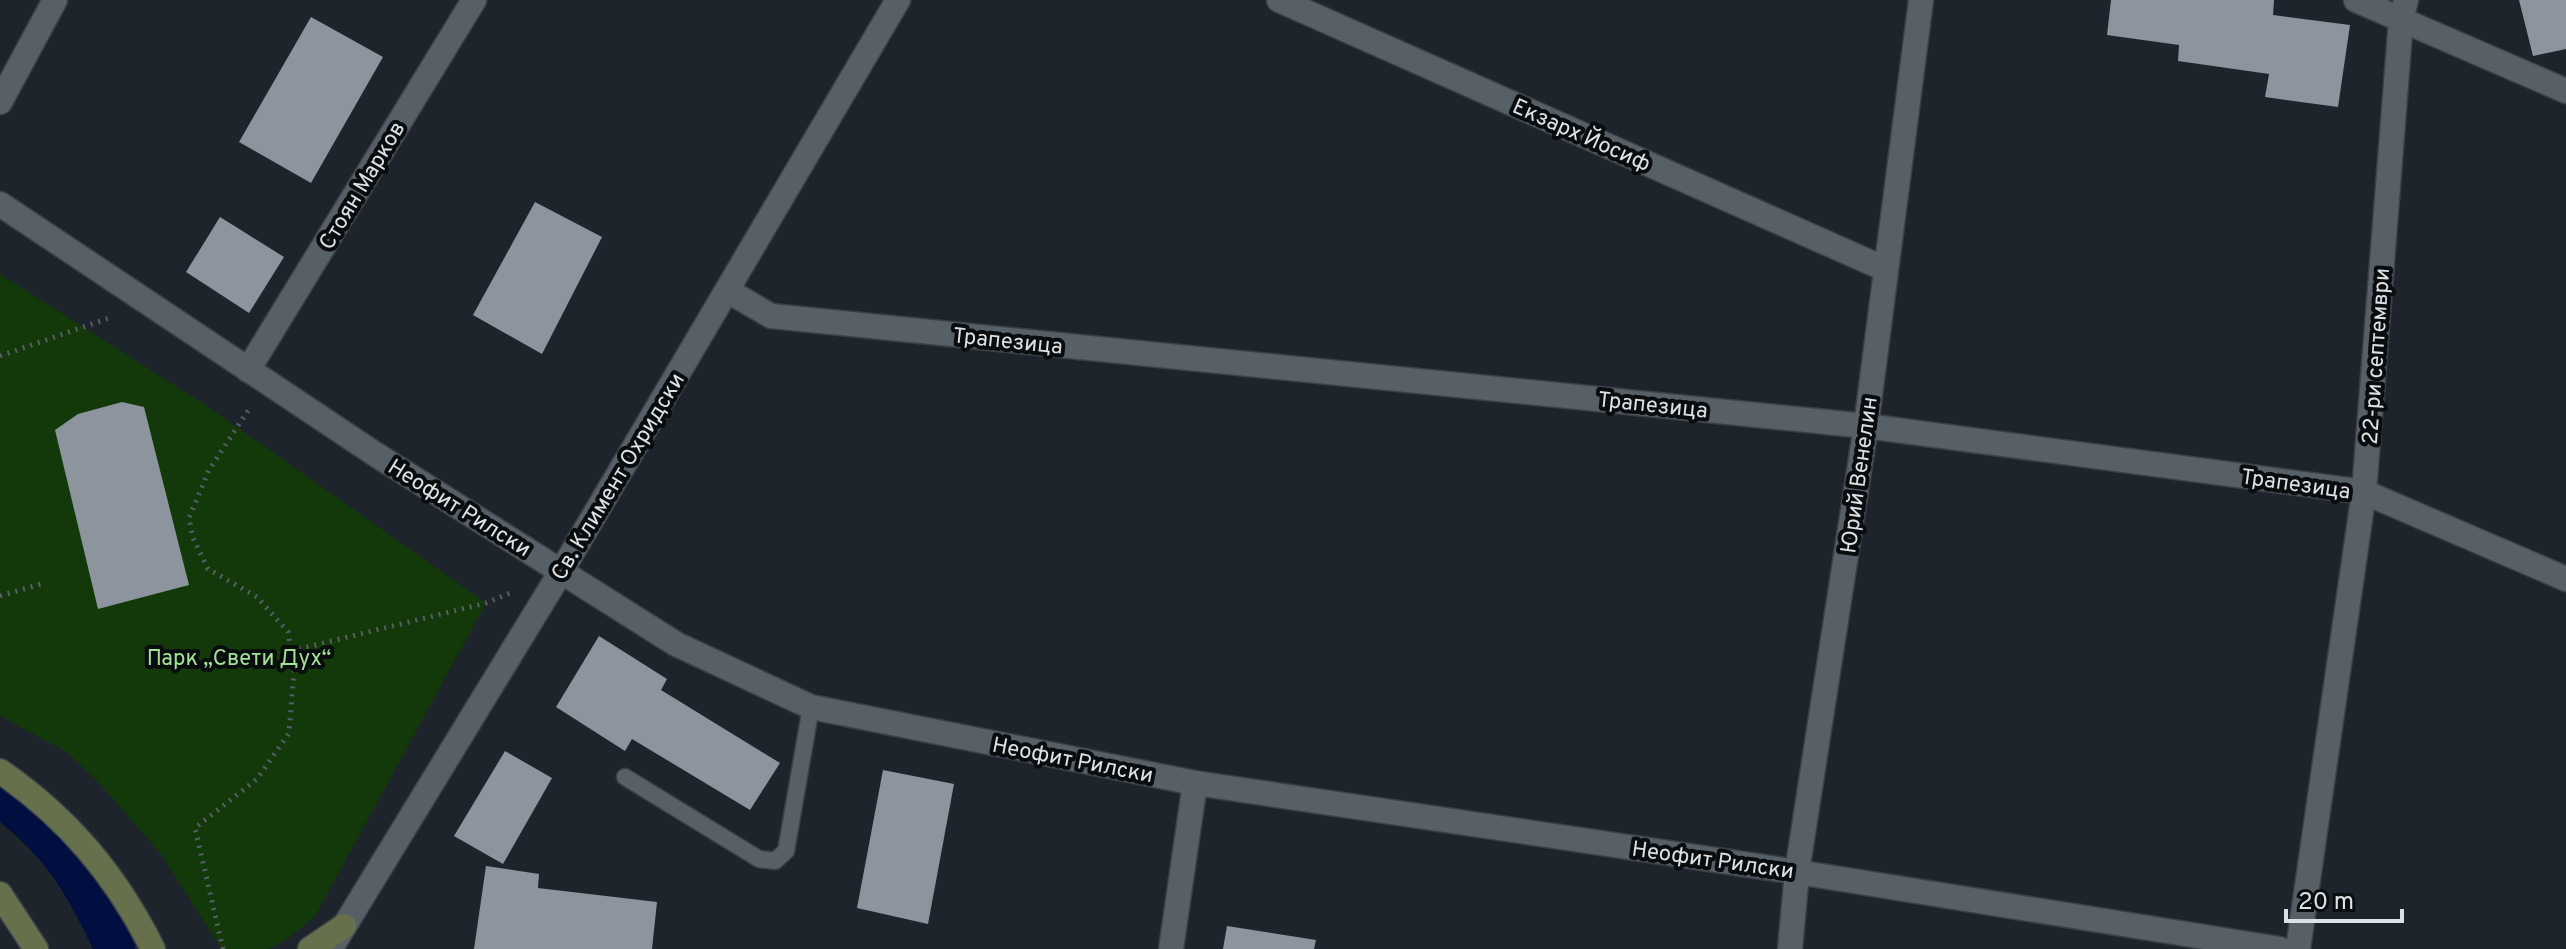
<svg xmlns="http://www.w3.org/2000/svg" width="2566" height="949" font-family="Overpass,sans-serif">
<rect width="100%" height="100%" fill="#1d242b"/>
<polygon fill="#13380a" points="0,274 210,408 486,603 315,916 286,940 268,949 222,949 160,853 100,784 67,752 0,716"/>
<g fill="none" stroke-linecap="round" stroke-linejoin="round">
<path stroke="#000f3f" stroke-width="40" d="M0,797C60,840 85,884 115,949"/>
</g>
<g fill="#8c959d">
<polygon points="2111,0 2274,0 2273,15 2350,25 2338,107 2265,97 2269,74 2178,61 2179,45 2107,35"/>
<polygon points="2519,0 2566,0 2566,49 2533,56"/>
<polygon points="311,17 383,57 311,183 239,142"/>
<polygon points="535,202 602,237 542,354 473,315"/>
<polygon points="220,217 284,257 249,313 186,272"/>
<polygon points="122,402 144,407 189,585 98,609 55,430 78,414"/>
<polygon points="599,636 667,679 661,690 780,763 750,810 632,739 625,751 556,707"/>
<polygon points="505,751 552,778 503,864 454,836"/>
<polygon points="883,770 954,784 928,924 857,908"/>
<polygon points="486,866 539,874 538,888 657,902 652,949 474,949"/>
<polygon points="1227,926 1316,940 1314,949 1223,949"/>
</g>
<g fill="none" stroke-linecap="round" stroke-linejoin="round">
<g stroke="#3a4045" stroke-width="19">
<polyline id="lane" points="625,777 759,859 775,861 786,851 811,707"/>
</g>
<g stroke="#3a4045" stroke-width="27">
<g id="street">
<polyline points="1279,0 1885,269"/>
<polyline points="2356,0 2566,91"/>
<polyline points="0,102 55,0"/>
<polyline points="0,204 375,454 676,644 811,707 1195,783 1797,872 2280,949"/>
<polyline points="728,291 771,316 1866,426 2364,492 2566,579"/>
<polyline points="248,370 474,0"/>
<polyline points="334,943 562,570 898,0"/>
<polyline points="1171,949 1195,783"/>
<polyline points="1790,949 1797,872 1866,426 1921,0"/>
<polyline points="2298,949 2364,492 2401,20 2406,0"/>
</g>
</g>
<g stroke="#3a4045" stroke-width="27">
<g id="secondary">
<path d="M0,771C68,818 116,875 153,949"/>
<polyline points="0,894 36,949"/>
<polyline points="310,949 344,926"/>
</g>
</g>
<g stroke="#585e64" stroke-width="5" stroke-dasharray="2 6" stroke-linecap="butt">
<polyline points="0,356 112,317"/>
<polyline points="0,596 41,584"/>
<polyline points="291,651 486,603 510,593"/>
<polyline points="223,949 195,828 257,779 289,733 294,671 288,632 257,597 208,569 193,538 189,518 209,470 251,406"/>
</g>
<use href="#lane" stroke="#575f67" stroke-width="16"/>
<use href="#street" stroke="#575f67" stroke-width="24"/>
<use href="#secondary" stroke="#67704d" stroke-width="24"/>
</g>
<g text-anchor="middle" stroke-width="8" stroke-linejoin="round" paint-order="stroke">
<g font-size="22" fill="#dce1e5" stroke="#0a0d10">
<text transform="translate(1582 134) rotate(24)" y="8">Екзарх Йосиф</text>
<text transform="translate(361 185) rotate(-59)" y="8">Стоян Марков</text>
<text transform="translate(1008 340) rotate(6)" y="8">Трапезица</text>
<text transform="translate(2375 356) rotate(-86)" y="8">22-ри септември</text>
<text transform="translate(1653 404) rotate(6)" y="8">Трапезица</text>
<text transform="translate(1858 475) rotate(-82)" y="8">Юрий Венелин</text>
<text transform="translate(617 476) rotate(-59)" y="8">Св. Климент Охридски</text>
<text transform="translate(2296 483) rotate(8)" y="8">Трапезица</text>
<text transform="translate(460 507) rotate(32)" y="8">Неофит Рилски</text>
<text transform="translate(1073 759) rotate(11)" y="8">Неофит Рилски</text>
<text transform="translate(1713 859) rotate(8)" y="8">Неофит Рилски</text>
</g>
<g font-size="22" fill="#a2e294" stroke="#0a0d10">
<text x="239" y="665">Парк „Свети Дух“</text>
</g>
</g>
<path d="M2286 909v12h116v-12" fill="none" stroke="#dce1e5" stroke-width="4"/>
<text x="2298" y="909" font-size="24" fill="#dce1e5" stroke="#0a0d10" stroke-width="6" paint-order="stroke">20 m</text>
</svg>
